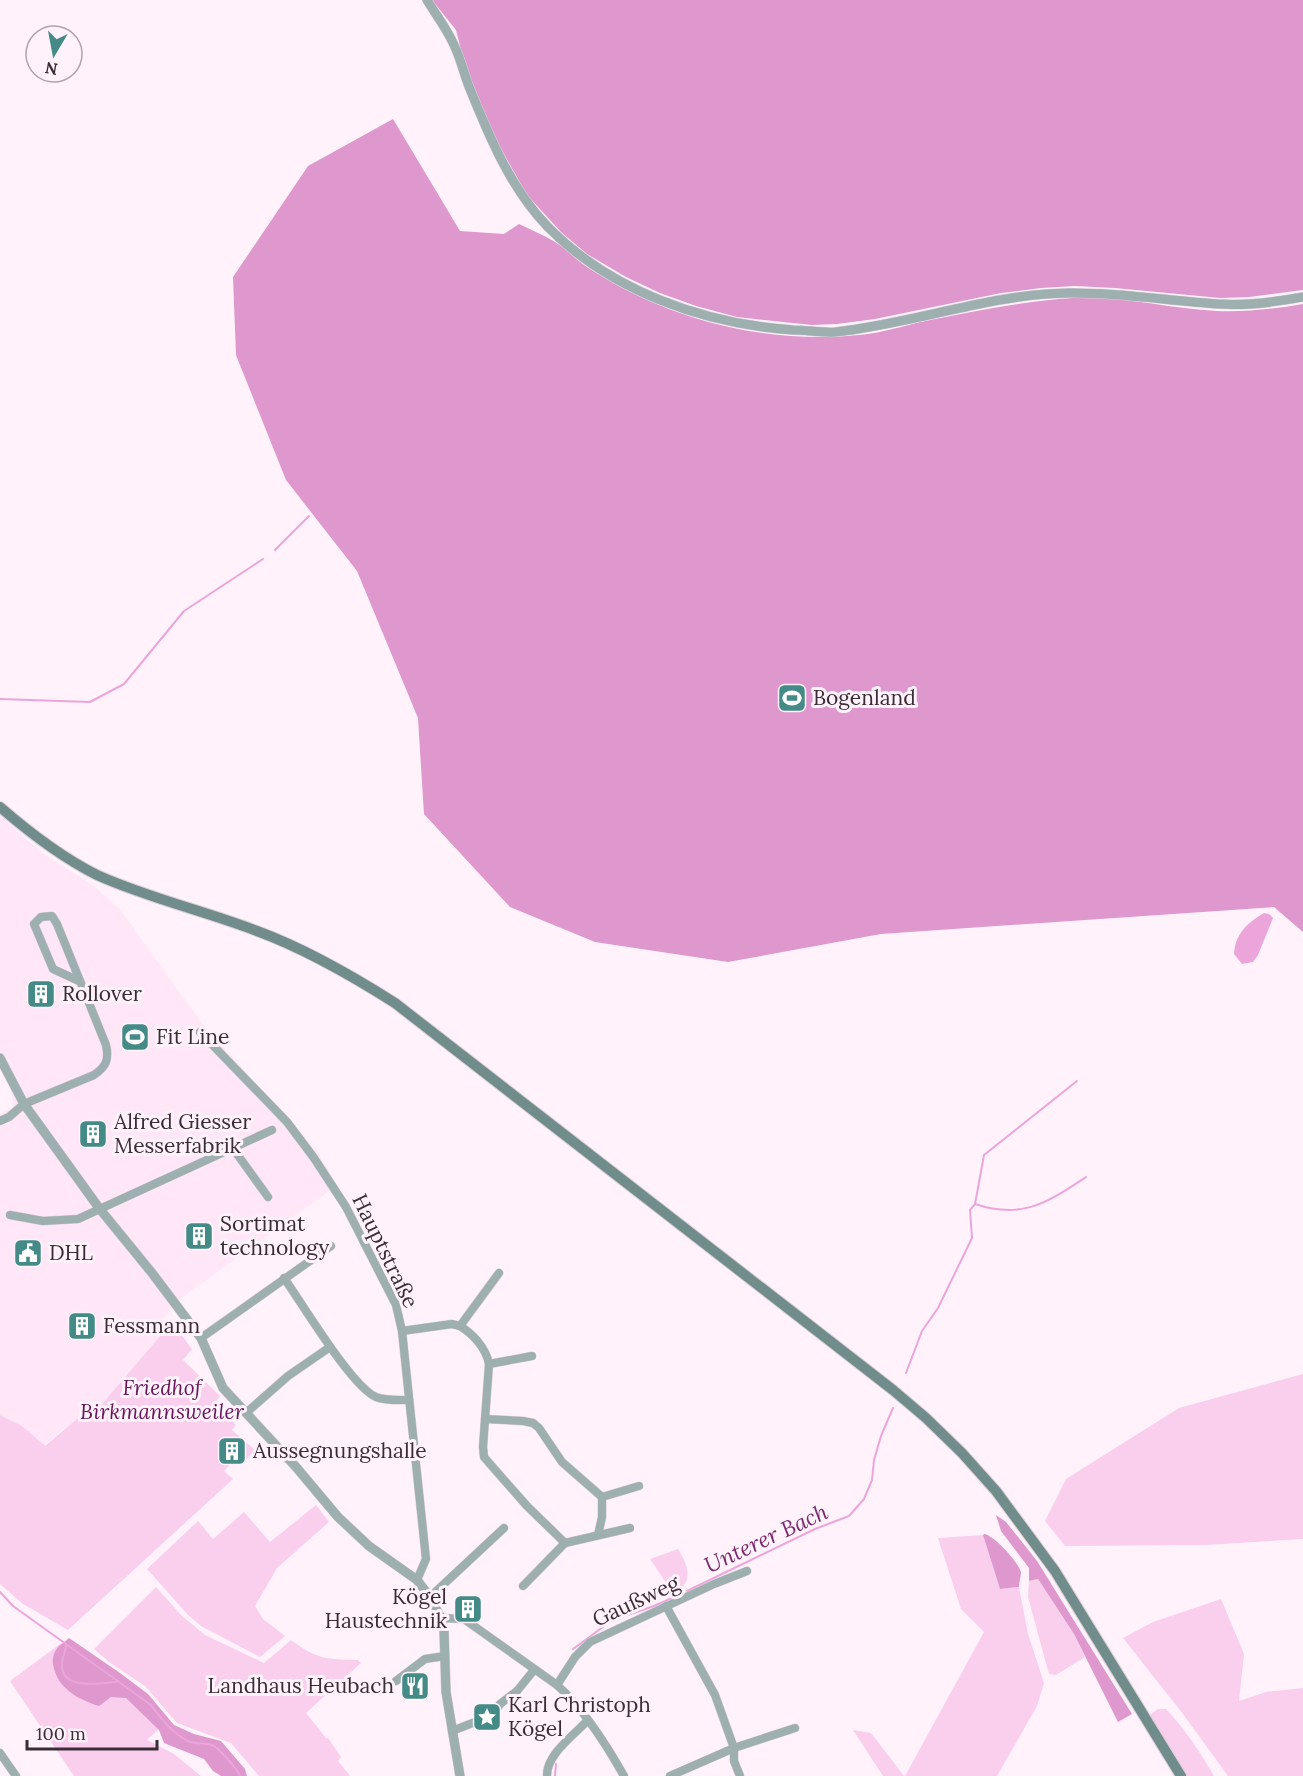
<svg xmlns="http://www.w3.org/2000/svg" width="1303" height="1776" font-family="Lora,serif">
<rect width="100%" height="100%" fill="#fff2fb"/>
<polygon fill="#ffe7f8" points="0,816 42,853 94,886 121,911 204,1026 317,1151 337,1185 179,1300 154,1330 159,1337 91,1417 63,1429 44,1446 22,1426 0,1415 0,1114 13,1107 11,1088 0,1066"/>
<g fill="#facfee">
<polygon points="172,1322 192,1349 183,1360 220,1396 215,1403 236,1425 232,1430 255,1450 242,1464 236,1459 224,1471 233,1479 68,1630 23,1604 0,1584 0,1415 22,1426 45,1446 85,1412 91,1417"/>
<polygon points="1303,1374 1303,1539 1206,1545 1065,1546 1045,1521 1066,1479 1179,1408"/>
<polygon points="316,1505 329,1522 277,1568 255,1606 263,1619 285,1636 260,1657 201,1626 188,1615 147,1569 198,1521 213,1539 244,1512 270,1542"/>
<polygon points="983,1535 1000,1589 1019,1587 1028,1634 1044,1683 1037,1706 997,1776 905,1776 984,1632 961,1609 938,1538"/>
<path d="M678,1549C688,1565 695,1583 673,1593L650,1559Z"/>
<polygon points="1038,1579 1074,1634 1085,1657 1056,1675 1049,1674 1028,1597 1029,1581"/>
<path d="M156,1587L182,1616L205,1635L264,1663L291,1640C318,1660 326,1659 358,1660L361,1663L306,1713L326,1738H328L341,1757L338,1761L350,1776H259L231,1743L177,1723L145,1686L109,1662L94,1649Z"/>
<polygon points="1221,1599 1244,1654 1239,1701 1266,1692 1303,1688 1303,1776 1228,1776 1183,1714 1123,1638 1153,1622"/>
<polygon points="60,1644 66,1644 162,1726 147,1740 174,1754 201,1776 74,1776 10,1681"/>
<path d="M1158,1709H1166C1185,1729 1200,1752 1214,1776H1184L1148,1716Z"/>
<polygon points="853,1730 871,1733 904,1776 883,1776"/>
</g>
<g fill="#de98cd">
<polygon points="432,0 1303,0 1303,290 1249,297 1220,298 1115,288 1075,286 1041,288 1001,293 875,319 837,324 812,325 737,317 696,306 660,293 626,277 587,254 561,232 527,195 474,101 456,30"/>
<path d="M393,119L460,231L504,234L519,224C531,230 544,235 555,242C567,249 576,260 587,267C610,282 634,295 659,305C724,332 798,343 868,334C889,331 909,324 930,320C977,311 1025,301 1073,298C1121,295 1169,309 1217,311C1246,312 1275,309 1303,304V932L1274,907L881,934L728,962L595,942L510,907L424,814L418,718L357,571L286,480L236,355L233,277L308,166Z"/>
<polygon points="996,1515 1006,1522 1037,1561 1132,1714 1118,1722 1074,1634 1038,1579 1029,1581 1029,1568 1001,1531"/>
<path d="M984,1534C994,1535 1018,1562 1021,1572C1021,1576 1019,1583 1019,1587L1000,1589L983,1535Z"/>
<path d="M69,1638L120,1673L148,1694L174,1725L194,1734L221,1741L245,1769L247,1776H221L213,1771L204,1759L164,1743L159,1730L126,1698L111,1697L99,1706C77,1699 57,1688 53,1664C52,1658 54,1652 58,1647C61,1644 66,1641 69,1638Z"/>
</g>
<path fill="#eca5da" d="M1264,913L1269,914L1273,918L1258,955L1253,962L1242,964L1234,954C1235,934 1247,923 1264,913Z"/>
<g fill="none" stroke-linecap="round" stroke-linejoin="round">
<g stroke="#eca5da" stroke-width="2">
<polyline points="275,550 309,516"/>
<polyline points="0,699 90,702 124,684 184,611 263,559"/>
<path d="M975,1204C1023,1220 1048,1202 1086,1177"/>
<polyline points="906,1373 922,1331 938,1308 972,1238 970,1210 975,1204 984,1155 1077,1081"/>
<polyline points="687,1591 815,1529 849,1516 864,1499 872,1480 874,1460 881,1436 893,1408"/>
<path d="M0,1592L13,1606L151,1705C161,1719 173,1734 188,1741C196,1745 205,1742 212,1745C218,1747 238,1770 240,1776"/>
<polyline points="619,1618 654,1606 679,1595"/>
<path d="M66,1644C66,1651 63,1656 62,1662C59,1691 99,1683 116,1682"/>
<polyline points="573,1649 607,1624"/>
<polyline points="555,1776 556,1764"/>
</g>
<g stroke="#dbcfd8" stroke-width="9">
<g id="minor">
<polyline points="200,1032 287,1122 314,1158 346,1207 396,1305 402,1331 426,1559 417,1580"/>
<path d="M0,1121L9,1117L24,1104L94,1075C107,1066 109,1059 106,1045L57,924L52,916L41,917L34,924L53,969L79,981"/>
<polyline points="232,1147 268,1197"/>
<polyline points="10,1215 43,1221 78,1219 272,1130"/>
<path d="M284,1278C302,1303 351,1386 376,1397C386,1401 398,1400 409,1400"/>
<path d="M460,1326C473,1334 486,1348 489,1364L483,1447L484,1457L490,1464L527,1506L565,1543L630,1528"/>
<polyline points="402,1331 452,1324 460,1326 499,1273"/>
<polyline points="201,1338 331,1246"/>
<polyline points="489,1364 532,1356"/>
<polyline points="246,1413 288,1376 330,1347"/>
<polyline points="485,1419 523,1421 533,1423 539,1428 562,1462 602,1497 602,1517 598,1535"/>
<polyline points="602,1497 639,1486"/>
<polyline points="523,1586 565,1543"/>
<polyline points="430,1597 504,1528"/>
<polyline points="666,1606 715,1695 734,1748 734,1761 740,1776"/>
<path d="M441,1618L464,1619L557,1685C584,1709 606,1744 624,1776"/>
<polyline points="396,1681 425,1659 445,1656"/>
<polyline points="557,1685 575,1657 590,1642 714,1584 747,1571"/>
<polyline points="452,1731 493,1715 500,1704 517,1691 534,1670"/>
<polyline points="0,1753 16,1776"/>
<path d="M547,1776C546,1755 574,1735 587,1721"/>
<polyline points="670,1776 734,1748 795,1728"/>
</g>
</g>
<g stroke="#dbcfd8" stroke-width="10">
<g id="tertiary">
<path d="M427,0C436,15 447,29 454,45C461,59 464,75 470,89C489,136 511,189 547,226C610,291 704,324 793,330C807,330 821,333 835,332C913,324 989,294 1068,293C1119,292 1169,301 1219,304C1247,306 1276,302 1303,297"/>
<polyline points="0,1058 24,1104 99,1208 152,1273 201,1338 223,1388 296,1467 338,1517 369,1546 417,1580 430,1597 441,1618 444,1631 446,1692 460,1776"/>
</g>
</g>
<g stroke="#dbcfd8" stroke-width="12">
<path id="secondary" d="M0,807C30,833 61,857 97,875C148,898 205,911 257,931C306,949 351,975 395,1003L893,1390L926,1418L962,1453L996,1491L1055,1571L1181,1776"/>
</g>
<use href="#minor" stroke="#9dafae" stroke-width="8"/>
<use href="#tertiary" stroke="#9dafae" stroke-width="9"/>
<use href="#secondary" stroke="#718d8b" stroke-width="10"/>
</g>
<defs>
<g id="stadium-square" transform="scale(1.5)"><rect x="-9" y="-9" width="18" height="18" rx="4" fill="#448b88" stroke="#fff2fb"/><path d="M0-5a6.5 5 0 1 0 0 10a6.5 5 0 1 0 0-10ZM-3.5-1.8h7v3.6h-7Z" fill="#fff"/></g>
<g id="building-square" transform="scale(1.5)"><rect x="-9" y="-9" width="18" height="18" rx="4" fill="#448b88" stroke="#fff2fb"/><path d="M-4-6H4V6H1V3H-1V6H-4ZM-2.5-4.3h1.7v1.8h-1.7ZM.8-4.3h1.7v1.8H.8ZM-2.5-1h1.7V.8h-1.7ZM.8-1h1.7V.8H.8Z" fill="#fff"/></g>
<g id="civic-square" transform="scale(1.5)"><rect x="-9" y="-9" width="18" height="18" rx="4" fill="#448b88" stroke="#fff2fb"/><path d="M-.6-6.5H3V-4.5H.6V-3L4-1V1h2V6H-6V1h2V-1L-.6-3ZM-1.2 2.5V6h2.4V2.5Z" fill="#fff"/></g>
<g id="restaurant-square" transform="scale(1.5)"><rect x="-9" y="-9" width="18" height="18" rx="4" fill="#448b88" stroke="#fff2fb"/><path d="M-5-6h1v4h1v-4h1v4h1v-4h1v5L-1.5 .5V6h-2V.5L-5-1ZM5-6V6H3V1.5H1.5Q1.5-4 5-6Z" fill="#fff"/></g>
<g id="sight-square" transform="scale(1.5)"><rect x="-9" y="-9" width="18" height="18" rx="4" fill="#448b88" stroke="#fff2fb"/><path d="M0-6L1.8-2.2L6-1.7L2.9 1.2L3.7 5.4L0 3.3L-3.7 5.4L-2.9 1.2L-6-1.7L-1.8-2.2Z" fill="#fff"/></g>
</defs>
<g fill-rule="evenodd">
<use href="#stadium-square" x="792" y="698"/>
<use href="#building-square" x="41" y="994"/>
<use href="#stadium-square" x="135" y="1037"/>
<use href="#building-square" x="93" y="1134"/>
<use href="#building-square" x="199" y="1236"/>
<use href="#civic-square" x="28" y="1253"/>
<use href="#building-square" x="82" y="1326"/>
<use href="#building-square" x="232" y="1451"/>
<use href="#building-square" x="468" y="1609"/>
<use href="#restaurant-square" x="415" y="1686"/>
<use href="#sight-square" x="487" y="1717"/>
</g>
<g text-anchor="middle" stroke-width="6" stroke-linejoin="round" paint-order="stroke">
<g font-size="21" fill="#392d36" stroke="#fff2fb" text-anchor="start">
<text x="813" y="705">Bogenland</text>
<text x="62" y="1001">Rollover</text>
<text x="156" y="1044">Fit Line</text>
<text x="114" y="1129">Alfred Giesser<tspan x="114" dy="24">Messerfabrik</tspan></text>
<text x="220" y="1231">Sortimat<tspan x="220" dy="24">technology</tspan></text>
<text x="49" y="1260">DHL</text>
<text x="103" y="1333">Fessmann</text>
<text x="253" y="1458">Aussegnungshalle</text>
<text x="447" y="1604" text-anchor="end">Kögel<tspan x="447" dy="24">Haustechnik</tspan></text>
<text x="394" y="1693" text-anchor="end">Landhaus Heubach</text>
<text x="508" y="1712">Karl Christoph<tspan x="508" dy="24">Kögel</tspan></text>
</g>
<g font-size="21" fill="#392d36" stroke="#fff2fb">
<text transform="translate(385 1251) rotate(64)" y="7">Hauptstraße</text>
<text transform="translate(636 1601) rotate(-25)" y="7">Gaußweg</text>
</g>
<g font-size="21" font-style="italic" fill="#68165a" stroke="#fff2fb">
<text x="162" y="1395">Friedhof<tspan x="162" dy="24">Birkmannsweiler</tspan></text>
</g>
<g font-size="22" font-style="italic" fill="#7b2a6c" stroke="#fff2fb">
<text transform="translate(766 1538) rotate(-25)" y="8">Unterer Bach</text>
</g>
</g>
<g transform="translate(54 54) rotate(190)"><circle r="28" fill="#fff2fb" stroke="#b0a3ac" stroke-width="1.5"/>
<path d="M0-4.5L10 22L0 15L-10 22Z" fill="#448b88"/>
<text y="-9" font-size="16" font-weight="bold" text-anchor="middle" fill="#392d36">N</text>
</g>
<path d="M27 1740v9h130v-9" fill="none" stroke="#392d36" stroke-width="3"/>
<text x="36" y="1740" font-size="18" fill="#392d36" stroke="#fff2fb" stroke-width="4.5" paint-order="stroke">100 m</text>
</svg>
